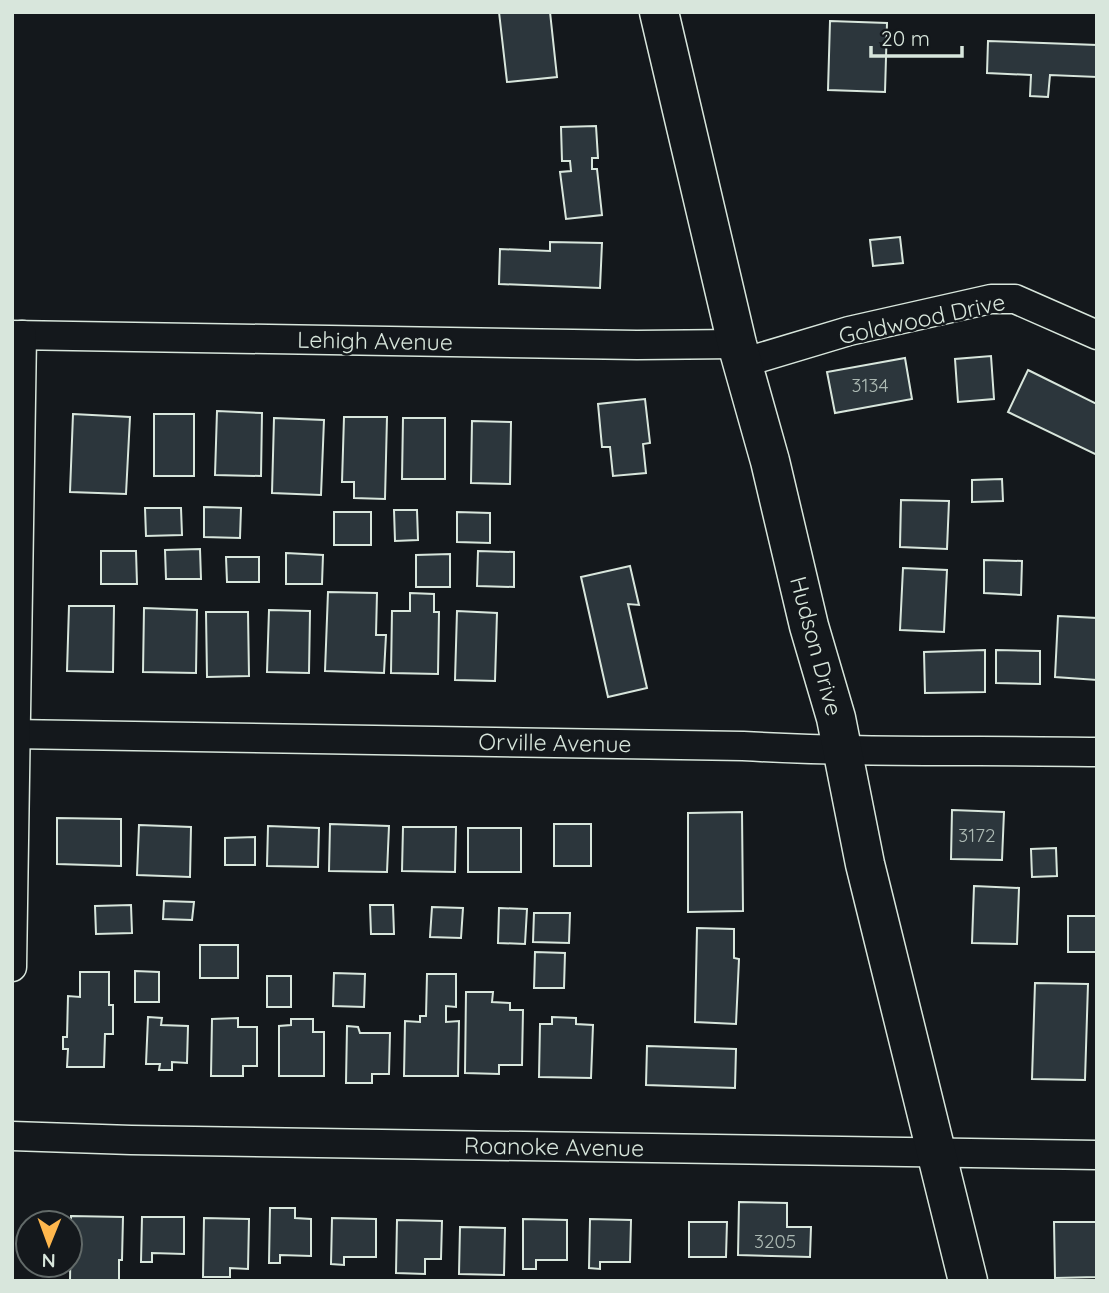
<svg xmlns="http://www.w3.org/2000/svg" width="1109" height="1293" font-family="Quicksand,sans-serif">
<rect width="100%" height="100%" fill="#14181c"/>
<g fill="#2c363c" stroke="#d8e6dc" stroke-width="2">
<polygon points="499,12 550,12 557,77 507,82"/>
<polygon points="830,21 887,23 885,92 828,90"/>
<polygon points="988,41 1097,45 1097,77 1050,75 1048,97 1030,96 1031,75 987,73"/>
<polygon points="596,126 598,158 592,158 592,169 597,169 602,215 566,219 560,172 571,171 570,161 562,161 561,127"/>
<polygon points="900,237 903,263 873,266 870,240"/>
<polygon points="550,242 602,243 600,288 499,284 500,249 550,251"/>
<polygon points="991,356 994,399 958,402 955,359"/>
<polygon points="905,358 912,399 835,413 827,372"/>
<polygon points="1028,370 1097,404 1097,455 1008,412"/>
<polygon points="645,399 650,443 643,444 646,473 613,476 610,447 602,447 598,404"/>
<polygon points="217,411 262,413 261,476 215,475"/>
<polygon points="73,414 130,417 126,494 70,492"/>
<rect x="154" y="414" width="40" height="62"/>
<polygon points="344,417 387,417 385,499 354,498 354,482 342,482"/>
<polygon points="274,418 324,420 321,495 272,493"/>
<polygon points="403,418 445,418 445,479 402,479"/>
<polygon points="472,421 511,422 510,484 471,483"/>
<polygon points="1002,479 1003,501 972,502 972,480"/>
<polygon points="901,500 949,501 947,549 900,547"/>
<polygon points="204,507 241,508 240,538 204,537"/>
<polygon points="145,508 181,508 182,535 146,536"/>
<polygon points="394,510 417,510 418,540 395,541"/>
<rect x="334" y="512" width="37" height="33"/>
<polygon points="457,512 490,513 490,543 457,542"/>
<polygon points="200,549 201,579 166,579 165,550"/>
<polygon points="101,551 136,551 137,584 101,584"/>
<polygon points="478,551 514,552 514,587 477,586"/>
<polygon points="286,553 323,555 322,584 286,584"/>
<polygon points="450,554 450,587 416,587 416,555"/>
<polygon points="226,557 259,557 259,582 227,582"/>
<polygon points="984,560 1022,561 1021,595 984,593"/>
<polygon points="630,566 639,605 628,604 647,688 608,697 581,577"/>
<polygon points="903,568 947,570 944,632 900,630"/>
<polygon points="328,592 377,593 376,635 386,635 384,673 325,671"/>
<polygon points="410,593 434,594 434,612 439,612 438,674 391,673 392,611 410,611"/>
<polygon points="69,606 114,606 113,672 67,671"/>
<polygon points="144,608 197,610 196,673 143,672"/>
<polygon points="269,610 310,611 309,673 267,672"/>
<polygon points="457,611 497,613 495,681 455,680"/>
<polygon points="206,612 248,612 249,676 207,677"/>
<polygon points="1058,616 1097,618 1097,680 1055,677"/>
<polygon points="985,650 985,692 925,693 924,652"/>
<polygon points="996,650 1040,651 1040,684 996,683"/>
<polygon points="952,810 1004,812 1002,860 951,859"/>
<polygon points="742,812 743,911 688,912 688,813"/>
<polygon points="57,818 121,819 121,866 57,864"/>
<polygon points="330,824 389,826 387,872 329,871"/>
<rect x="554" y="824" width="37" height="42"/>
<polygon points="139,825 191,827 190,877 137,875"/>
<polygon points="268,826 319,828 318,867 267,866"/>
<polygon points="403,827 456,827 455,872 402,871"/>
<rect x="468" y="828" width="53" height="44"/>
<polygon points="255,837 255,865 225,865 225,838"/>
<polygon points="1056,848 1057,876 1032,877 1031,849"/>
<polygon points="974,886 1019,888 1017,944 972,943"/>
<polygon points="164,901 194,902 192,920 163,919"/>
<polygon points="131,905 132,933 96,934 95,906"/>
<polygon points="370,905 393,905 394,934 371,934"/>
<polygon points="432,907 463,908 461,938 430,937"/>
<polygon points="499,908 527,909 525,944 498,943"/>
<polygon points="534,913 570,913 569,943 533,942"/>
<rect x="1068" y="916" width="29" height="36"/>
<polygon points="697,928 734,929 734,958 739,959 736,1024 695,1022"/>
<rect x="200" y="945" width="38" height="33"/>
<polygon points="535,952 565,953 564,988 534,988"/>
<polygon points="135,971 159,972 159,1002 135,1002"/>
<polygon points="80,972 109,972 109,1005 113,1005 113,1034 105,1034 104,1067 67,1067 68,1049 63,1049 63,1037 67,1037 68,996 80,997"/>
<polygon points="334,973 365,974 364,1007 333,1006"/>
<polygon points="427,974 456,974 456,1007 446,1006 446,1022 459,1021 458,1076 404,1076 405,1021 420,1022 420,1016 426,1016"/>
<rect x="267" y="976" width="24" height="31"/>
<polygon points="1035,983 1088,984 1085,1080 1032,1079"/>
<polygon points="466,992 493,992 492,1002 510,1003 510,1010 523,1010 522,1065 499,1065 499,1074 465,1073"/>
<polygon points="148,1017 162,1018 161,1025 188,1026 187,1063 172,1062 172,1070 159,1070 160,1064 146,1064"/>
<polygon points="552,1017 576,1018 576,1024 593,1025 591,1078 539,1077 540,1024 552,1024"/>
<polygon points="238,1018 238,1027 257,1027 257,1066 243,1066 243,1076 211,1076 212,1019"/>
<polygon points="291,1019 313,1019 313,1032 324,1032 324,1076 279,1076 279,1026 291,1025"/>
<polygon points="347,1026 358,1027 360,1033 390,1033 389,1074 372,1074 372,1083 346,1083"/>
<polygon points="647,1046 736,1049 735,1088 646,1085"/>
<polygon points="739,1202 787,1203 787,1227 811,1227 810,1257 738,1255"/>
<polygon points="270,1208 295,1208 295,1218 311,1219 311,1256 280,1255 280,1263 269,1263"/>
<polygon points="71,1216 123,1217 122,1260 119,1260 119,1280 70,1281"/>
<polygon points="142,1217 184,1217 184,1254 152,1253 152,1262 141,1262"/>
<polygon points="204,1218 249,1219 248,1269 230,1268 230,1277 203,1277"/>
<polygon points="332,1218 376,1219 376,1257 344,1257 344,1265 331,1264"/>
<polygon points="523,1219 567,1220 567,1260 536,1260 536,1269 523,1269"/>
<polygon points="590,1219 631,1220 630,1262 600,1262 600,1269 589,1268"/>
<polygon points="397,1220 442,1221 441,1259 425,1259 425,1274 396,1273"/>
<polygon points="689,1222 727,1222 726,1257 689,1257"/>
<polygon points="1054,1222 1097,1222 1097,1277 1055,1278"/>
<polygon points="460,1227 505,1228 504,1275 459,1274"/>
</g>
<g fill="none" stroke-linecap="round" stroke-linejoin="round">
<g stroke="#d8e6dc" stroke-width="31">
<g id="street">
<polyline points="12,335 637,345 737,344"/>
<polyline points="742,363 849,331 991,299 1015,299 1097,335"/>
<path d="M12,734L743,746C861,753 979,750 1097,752"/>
<polyline points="12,967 22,335"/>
<polyline points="12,1136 131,1140 1097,1155"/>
</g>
</g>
<g stroke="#d8e6dc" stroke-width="41">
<polyline id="secondary" points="659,12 737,344 770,461 809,626 836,718 865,864 968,1281"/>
</g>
<use href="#street" stroke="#14181c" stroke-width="28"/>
<use href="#secondary" stroke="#14181c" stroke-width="38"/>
</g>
<g text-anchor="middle" stroke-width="5" stroke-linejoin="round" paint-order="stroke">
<g font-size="19" fill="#adbab4">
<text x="870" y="392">3134</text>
<text x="977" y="842">3172</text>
<text x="775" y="1248">3205</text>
</g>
<g font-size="23" fill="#d8e6dc" stroke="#14181c">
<text transform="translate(922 319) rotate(-12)" y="8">Goldwood Drive</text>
<text transform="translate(375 341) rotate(1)" y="8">Lehigh Avenue</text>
<text transform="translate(816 646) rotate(75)" y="8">Hudson Drive</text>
<text transform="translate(555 743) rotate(1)" y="8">Orville Avenue</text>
<text transform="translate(554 1147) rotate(1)" y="8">Roanoke Avenue</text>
</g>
</g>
<rect width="1109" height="1293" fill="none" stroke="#d8e6dc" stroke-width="28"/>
<g transform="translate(49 1244) rotate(181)"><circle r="33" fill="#14181c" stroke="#626a69" stroke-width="2"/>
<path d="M0-5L12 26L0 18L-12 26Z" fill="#ffb74d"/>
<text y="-10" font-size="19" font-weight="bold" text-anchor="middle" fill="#d8e6dc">N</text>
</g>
<path d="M871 46v10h91v-10" fill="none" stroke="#d8e6dc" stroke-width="3.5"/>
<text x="881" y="46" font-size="21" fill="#d8e6dc" stroke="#14181c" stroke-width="5" paint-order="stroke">20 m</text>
</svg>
